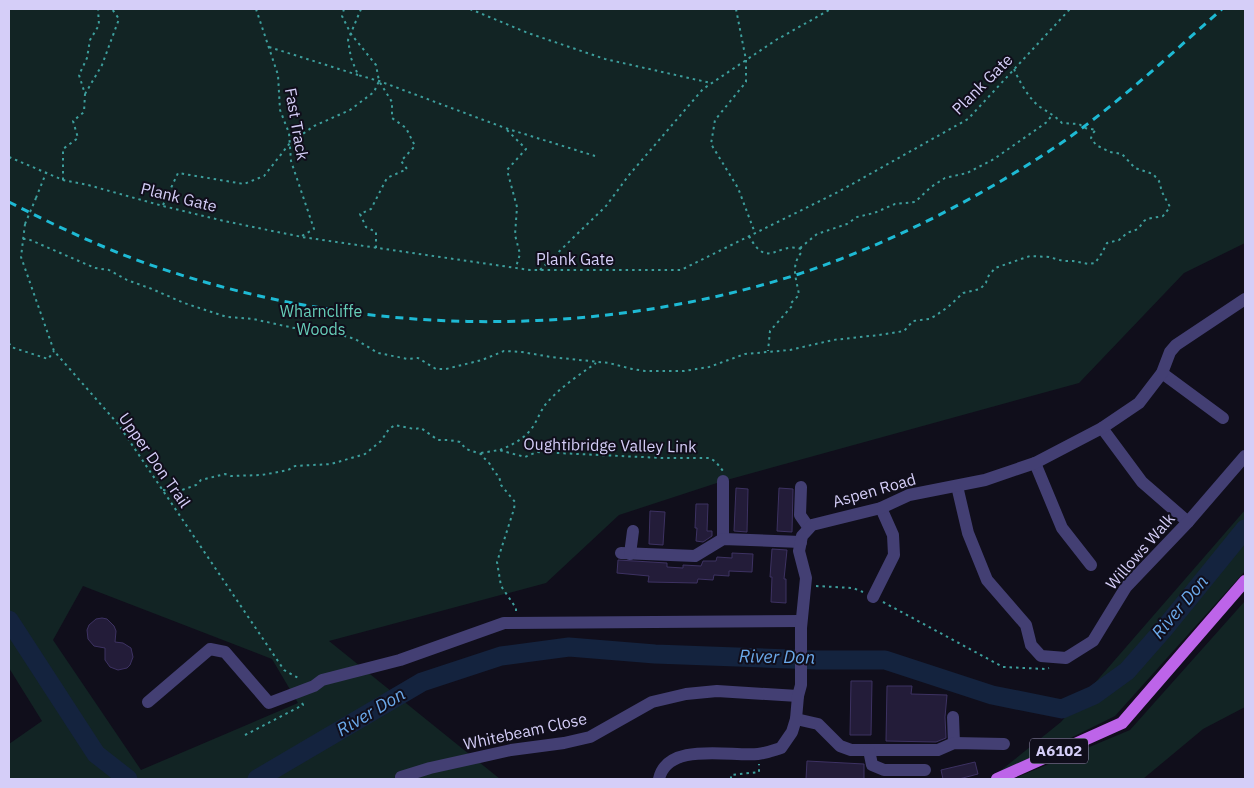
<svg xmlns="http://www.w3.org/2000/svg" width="1254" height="788" font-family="'IBM Plex Sans',sans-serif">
<rect width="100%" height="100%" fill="#100e1b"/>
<g fill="#122424" fill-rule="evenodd">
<path d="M9,9H1245V243L1184,273L1079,383L723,481L619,515L546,583L329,641L500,779H9V744L42,721L9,668ZM83,586L272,659L298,703L141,770L53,640Z"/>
<polygon points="1245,510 1245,571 1115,716 994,776 1061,722"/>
<polygon points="1245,601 1245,707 1203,729 1143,779 1013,779 1130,730"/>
</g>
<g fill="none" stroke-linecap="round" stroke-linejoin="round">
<g stroke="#14233e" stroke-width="19">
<polyline points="9,620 96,754 128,779"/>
<polyline points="257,779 422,682 501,656 569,647 655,654 817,660 885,660 992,695 1062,709 1094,695 1127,671 1163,630 1245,529"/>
</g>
</g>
<g fill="#231c39" stroke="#3d3262">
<polygon points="736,488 748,489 747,532 734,531"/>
<polygon points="779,488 793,489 792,532 777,531"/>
<polygon points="696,504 708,504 707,531 712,531 712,536 703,542 696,541 697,528 695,528"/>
<polygon points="650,511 665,512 663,545 649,544"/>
<polygon points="772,549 787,550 784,579 786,579 786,603 771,602 772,577 770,577"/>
<polygon points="732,553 753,554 752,572 729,571 729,576 714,575 713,580 698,579 697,583 648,582 649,576 617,573 618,560 667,563 667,567 683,568 683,565 701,566 703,561 716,561 717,557 732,558"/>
<polygon points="102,618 107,619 114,626 116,631 115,642 123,643 131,648 133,657 130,665 127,668 118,670 110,667 105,660 105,648 94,646 88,639 87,630 89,625 96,619"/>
<polygon points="851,681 872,681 871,735 850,735"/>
<polygon points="887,686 912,686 911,694 947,695 945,717 946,738 936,742 886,741"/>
<polygon points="807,761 864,764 864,779 806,779"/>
<polygon points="975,762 978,774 959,779 943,779 941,770"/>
</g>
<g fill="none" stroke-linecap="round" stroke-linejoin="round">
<g stroke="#3d9e9c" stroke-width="2" stroke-dasharray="2.5 4" stroke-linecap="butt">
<polyline points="256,9 278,75 280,110 289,133 291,161 314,229 302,236"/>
<polyline points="361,9 348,40 351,58 358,75 379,81 505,128 595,156"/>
<polyline points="470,9 528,33 605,59 711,83"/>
<polyline points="736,9 746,60 746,82 715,120 711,144 738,188 755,233"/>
<polyline points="269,47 358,75"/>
<polyline points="85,94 102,65 119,19 112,9"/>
<polyline points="507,130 526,149 507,170 517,207 515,235 520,254 516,267"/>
<polyline points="9,157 63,180 88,185 163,206 224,221 302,237 530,270 681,270 838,192 968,119 1070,9"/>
<polyline points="63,180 63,149 78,138 73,121 84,112 85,94 79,75 87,58 90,40 99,25 98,9"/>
<polyline points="36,198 46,173"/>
<polyline points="163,205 178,173 244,184 264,176 290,143 314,126 350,110 374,92 379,81 376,65 351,34 342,16 344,9"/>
<polyline points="25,224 21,257 54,351 118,424 284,670 300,679"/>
<path d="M749,236C768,271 777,241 801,249V253C790,267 797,280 799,295L791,303L792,306L770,331L768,351"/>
<path d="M23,239H28L95,268L109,270L127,280L152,289L184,303L227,317L253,319L294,328L331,332L355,339L378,353L408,359L418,358L436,369H446L482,360L504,351L522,352L551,357L609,363L632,369L645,371H684L709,367L745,354L790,350L833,340L879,335L904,331L913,321L929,319L935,316L948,307L963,293L980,289L986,283L987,278L995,268L1030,256L1049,257L1063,261H1073L1088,264L1095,263L1102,253L1107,243L1119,240L1127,233L1138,229L1144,221L1147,219L1163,216L1170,207L1162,192L1159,181L1153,174L1135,168L1122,154L1110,152L1096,145L1091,138L1093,133L1096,130L1085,128L1079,124L1062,123C1055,116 1048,112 1040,107C1029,99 1019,81 1014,69"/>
<polyline points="376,248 376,232 366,227 360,214 371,209 387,178 407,169 401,161 415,146 406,128 392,118 392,102 379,81"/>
<polyline points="800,248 817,234 847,224 857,217 874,213 895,204 915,202 931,187 945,178 967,173 994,159 1047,122 1052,115"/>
<polyline points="540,270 606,206 629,175 703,89 776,40 831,9"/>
<polyline points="9,343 11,347 48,359 54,351"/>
<path d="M500,450C512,445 524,439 532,428C537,421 540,412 545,405C559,388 579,375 596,363"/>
<polyline points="481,453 499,450 525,457 537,452 662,458 710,458 716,462 723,471"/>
<path d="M163,490L179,491L196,485L201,480L225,474L231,476L262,475L288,470L295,466L331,464L365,454L381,441L389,429L395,425L414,429L421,428L438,440H449L460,442L466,449L481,454C483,458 486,459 489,463C493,468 493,472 499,476L501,485L515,502L514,509L497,562L501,586L516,608V613"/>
<polyline points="816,586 853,588 863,592"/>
<polyline points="883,602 1003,667 1046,669 1049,668"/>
<polyline points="245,735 303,705 302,703"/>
<polyline points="731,779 731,775 759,772 759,764"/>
</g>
<g stroke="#433f73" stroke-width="12">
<polyline points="1162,373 1223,418"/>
<polyline points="1102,428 1142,482 1188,522"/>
<polyline points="1035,463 1062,528 1091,565"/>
<polyline points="957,486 968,533 987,580 1026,625 1031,645 1041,656 1066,658 1093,641 1126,587 1188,522 1245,456"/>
<polyline points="801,487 800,515 809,528"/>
<polyline points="723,539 723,481"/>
<polyline points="621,553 695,556 723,539 801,542"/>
<polyline points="630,554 633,531"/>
<polyline points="873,597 894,555 893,535 881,508"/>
<polyline points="148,702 210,649 225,652 269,703 314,686 322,680 400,660 504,623 801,621"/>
<polyline points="953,717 954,743"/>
<polyline points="796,719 818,724 840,746 851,750 938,750 954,743 1004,744"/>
<polyline points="869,750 872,765 884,770 925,770"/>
<polyline points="401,777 430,768 511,750 564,743 590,737 652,702 686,694 717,691 798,696"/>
<path d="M659,779C667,741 731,757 758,754C766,753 774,750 781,748L792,732L796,719L798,696L801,685V628L806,578L799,551L802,536L812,525L881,508L909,495L985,480L1035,463L1102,428L1139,403L1162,373L1170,352L1176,345L1245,299"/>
</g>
<polyline stroke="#bd64e9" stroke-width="12" points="997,779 1122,723 1245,581"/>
<path stroke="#1ebad4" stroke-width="3" stroke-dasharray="8 6" stroke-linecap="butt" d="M9,202C54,225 100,247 148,264C356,337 589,341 799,274C883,246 963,206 1037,159C1104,117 1163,61 1222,9"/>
<polyline stroke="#3d9e9c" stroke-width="2" stroke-dasharray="2.5 4" stroke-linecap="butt" points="25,224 36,198"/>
</g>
<g text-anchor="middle" stroke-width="4" stroke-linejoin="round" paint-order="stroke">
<rect fill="#100e1b" stroke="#9a94b6" stroke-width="1" x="1030" y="738.5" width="58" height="25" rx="4"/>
<g font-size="15" font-weight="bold" fill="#d5cef8">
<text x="1059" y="756">A6102</text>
</g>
<g font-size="16" fill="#d5cef8" stroke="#100e1b">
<text transform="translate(982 84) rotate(-45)" y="6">Plank Gate</text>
<text transform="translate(297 124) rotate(80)" y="6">Fast Track</text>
<text transform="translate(179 197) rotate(14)" y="6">Plank Gate</text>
<text x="575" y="265">Plank Gate</text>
<text transform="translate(610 445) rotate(1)" y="6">Oughtibridge Valley Link</text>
<text transform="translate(155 460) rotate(55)" y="6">Upper Don Trail</text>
<text transform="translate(874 490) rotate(-16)" y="6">Aspen Road</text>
<text transform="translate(1140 551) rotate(-49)" y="6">Willows Walk</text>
<text transform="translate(525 731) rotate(-12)" y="6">Whitebeam Close</text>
</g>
<g font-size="16" fill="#66cdb8" stroke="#100e1b">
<text x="321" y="317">Wharncliffe<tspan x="321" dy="18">Woods</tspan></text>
</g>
<g font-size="18" font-style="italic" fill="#6ba9ea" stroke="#100e1b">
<text transform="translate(1180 607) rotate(-50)" y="6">River Don</text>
<text transform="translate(777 657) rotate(1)" y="6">River Don</text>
<text transform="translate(371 712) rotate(-31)" y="6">River Don</text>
</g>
</g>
<rect width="1254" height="788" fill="none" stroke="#d5cef8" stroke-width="20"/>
</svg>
